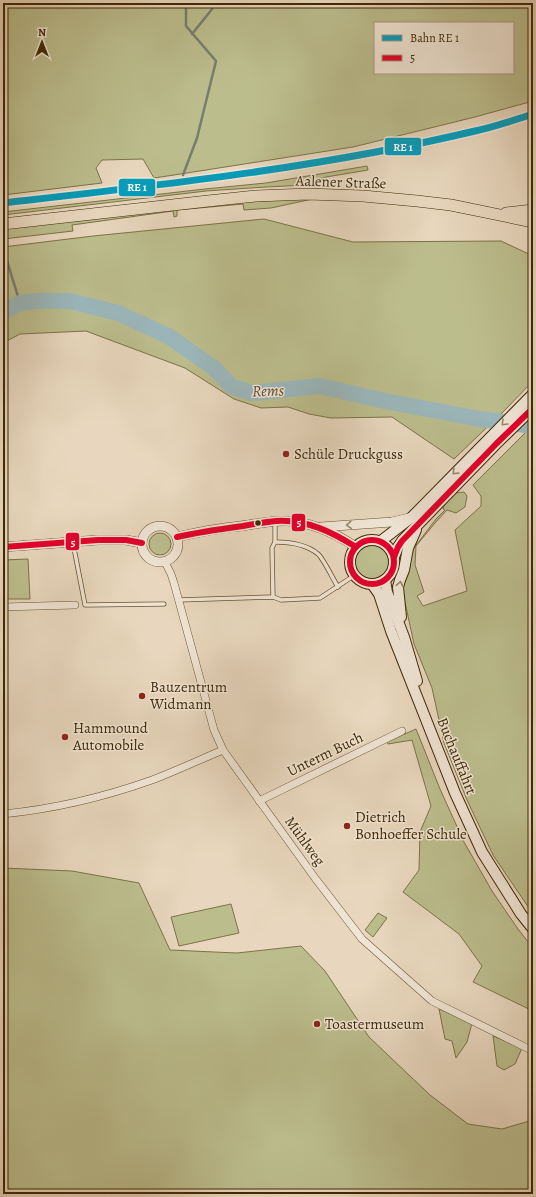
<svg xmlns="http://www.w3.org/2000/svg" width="536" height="1197" font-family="Alegreya,serif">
<rect width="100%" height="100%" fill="#e8d7be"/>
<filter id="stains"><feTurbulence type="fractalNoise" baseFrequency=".005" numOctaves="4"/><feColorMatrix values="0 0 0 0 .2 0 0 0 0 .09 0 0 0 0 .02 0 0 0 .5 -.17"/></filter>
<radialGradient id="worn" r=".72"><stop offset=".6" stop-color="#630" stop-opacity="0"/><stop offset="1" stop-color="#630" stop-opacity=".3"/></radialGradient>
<g fill="#bcbd8d" stroke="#7d7248" fill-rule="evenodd">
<path d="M3,3H533V101L475,117L353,147L174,175L154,178L143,159L102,160L96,168L102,183L3,195ZM375,23H513V73H375Z"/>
<polygon points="367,166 368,170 326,177 307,185 266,187 206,191 3,215 3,212 205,189 266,183"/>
<polygon points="317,198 271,208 244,210 243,204 177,210 177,216 174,217 173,211 72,225 73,231 3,239 3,228 222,203"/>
<polygon points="264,219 353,242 501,241 533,256 533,381 502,413 454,459 392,417 331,418 309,414 288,407 261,408 234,399 185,368 86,331 20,334 3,343 3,247 93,236"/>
<path d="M533,425V661L530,660L533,679V914L493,855L467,800L444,743L432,688L414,644L403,593L404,581L410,553L436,519L445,510L443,509C447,496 450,493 464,492L467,496L465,507L456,513L447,510L435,523L416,546L415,565L424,592L417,596L423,606L467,591L455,530L481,506V496L473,485Z"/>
<circle cx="160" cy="544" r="11"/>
<circle cx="372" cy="562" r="17"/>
<polygon points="28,559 30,599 3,599 3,560"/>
<polygon points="416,729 440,789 464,842 492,891 518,929 533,948 533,1011 473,982 482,966 459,934 403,892 419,870 420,832 431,806 412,740 388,744 387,742"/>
<polygon points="3,868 72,871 139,883 170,950 237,953 301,946 325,971 369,1037 430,1095 468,1124 502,1129 533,1120 533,1194 3,1194"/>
<polygon points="231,904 239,933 179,946 171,917"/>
<polygon points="378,913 387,918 373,937 365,930"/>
<polygon points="439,1009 472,1023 467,1042 456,1058 452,1041 445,1039"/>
<polygon points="493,1036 522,1048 515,1064 504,1070 497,1066"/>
</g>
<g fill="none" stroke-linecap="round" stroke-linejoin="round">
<g stroke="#767e72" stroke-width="2.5">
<polyline points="192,34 217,3"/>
<polyline points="183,175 197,138 216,61 186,26 186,3"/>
<polyline points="4,251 20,303"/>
</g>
<polyline stroke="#9bb7bc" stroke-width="16" points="3,312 20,303 36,301 70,301 118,313 168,336 214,368 232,387 253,393 320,386 385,401 479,419 533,426"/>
<g stroke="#685432" stroke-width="5">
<g id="service">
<path d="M275,542C290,542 306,544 318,554C323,558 333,579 338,587"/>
<polyline points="73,543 85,605 164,604"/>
<polyline points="273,597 272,548 275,542 275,523"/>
<polyline points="178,600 273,597 281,600 320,598 355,575"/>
</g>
</g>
<g stroke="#685432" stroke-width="8">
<g id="minor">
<polyline points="165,562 171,574 174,583 214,730 223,750 315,878 362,939 432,1001 533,1051"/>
<polyline points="3,607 75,605"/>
<polyline points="259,801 402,731"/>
<path d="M3,814C54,809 104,797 152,780C176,771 199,760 223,750"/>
</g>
</g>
<g stroke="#685432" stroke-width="10">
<g id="tertiary">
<circle cx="160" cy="544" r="18"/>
<polyline points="321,527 392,522 409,518"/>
<path d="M177,537C198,532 220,528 241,526C256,524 272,520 287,521C312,522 335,533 356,547"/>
<polyline points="3,547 98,540 126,540 142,543"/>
</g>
</g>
<g stroke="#3e2804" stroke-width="12">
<g id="secondary">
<circle cx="372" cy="562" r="22"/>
<polyline points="381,541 412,517 533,394"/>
<polyline points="394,557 398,547 402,541 496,444 533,408"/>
<polyline points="385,580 387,592 404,637 417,681"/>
<polyline points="372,584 379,594 391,631 455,793 482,852 521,914 533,929"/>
<polyline points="401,617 398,587 400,580 404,570 408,548 416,530"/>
</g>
</g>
<g stroke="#3e2804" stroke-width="12">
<g id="primary">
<polyline points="506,213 533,210"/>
<polyline points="3,224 208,201 256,196 308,194 363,196 417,201 451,205 533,222"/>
</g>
</g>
<use href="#service" stroke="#f0e5d5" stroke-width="3.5"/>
<use href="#minor" stroke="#f0e5d5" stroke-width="7"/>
<use href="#tertiary" stroke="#f0e5d5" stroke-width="9"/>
<use href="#secondary" stroke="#f0e5d5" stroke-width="10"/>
<use href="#primary" stroke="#e8d7be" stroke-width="11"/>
<g stroke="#f0e5d5" stroke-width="9">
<g id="bus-1">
<path d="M177,537C199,532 221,529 243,526C254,524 265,522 276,521C306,519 332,532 356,547"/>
<circle cx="372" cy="562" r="22"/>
<polyline points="3,547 98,540 126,540 142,543"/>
<polyline points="394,557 398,547 402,541 496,444 533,408"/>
</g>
</g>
<use href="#bus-1" stroke="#e4002b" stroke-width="6"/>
<g stroke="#f0e5d5" stroke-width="10">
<path id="rail-1" d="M3,203C161,185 320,168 475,131C495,127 514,120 533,114"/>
</g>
<use href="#rail-1" stroke="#069cba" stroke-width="7"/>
</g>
<defs><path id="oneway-chevron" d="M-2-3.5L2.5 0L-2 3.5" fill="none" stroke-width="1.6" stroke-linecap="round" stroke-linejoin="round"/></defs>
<g stroke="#97866c">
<use href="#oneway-chevron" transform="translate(504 423) rotate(135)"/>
<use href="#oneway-chevron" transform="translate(455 472) rotate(134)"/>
<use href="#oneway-chevron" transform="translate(349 525) rotate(176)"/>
<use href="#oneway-chevron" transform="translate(400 584) rotate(-79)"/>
</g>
<g fill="#8f2418" stroke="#f0e5d5" stroke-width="1.5">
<circle cx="286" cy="454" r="4"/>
<circle cx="142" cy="696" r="4"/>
<circle cx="65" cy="737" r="4"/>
<circle cx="347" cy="826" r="4"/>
<circle cx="317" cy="1024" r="4"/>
</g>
<circle fill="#3e2804" stroke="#f0e5d5" stroke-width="1.5" cx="258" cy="523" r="3.5"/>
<g text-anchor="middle" stroke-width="3" stroke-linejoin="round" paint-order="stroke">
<g font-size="15" fill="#3e2804" stroke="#f0e5d5">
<text transform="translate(341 182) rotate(2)" y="5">Aalener Straße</text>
<text transform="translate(325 754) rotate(-26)" y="5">Unterm Buch</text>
<text transform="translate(457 756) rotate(68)" y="5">Buchauffahrt</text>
<text transform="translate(305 841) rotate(54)" y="5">Mühlweg</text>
</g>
<g font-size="15" fill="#3e2804" stroke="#f0e5d5" text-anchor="start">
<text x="294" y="459">Schüle Druckguss</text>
<text x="150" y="692">Bauzentrum<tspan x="150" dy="17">Widmann</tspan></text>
<text x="73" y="733">Hammound<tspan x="73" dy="17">Automobile</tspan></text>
<text x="355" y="822">Dietrich<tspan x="355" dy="17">Bonhoeffer Schule</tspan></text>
<text x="325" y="1029">Toastermuseum</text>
</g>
<g font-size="16" font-style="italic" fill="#554c32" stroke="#f0e5d5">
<text transform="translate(268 390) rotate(-2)" y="6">Rems</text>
</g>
</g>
<g stroke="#f0e5d5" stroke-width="1.5">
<rect x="384" y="137" width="38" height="19" rx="4" fill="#069cba"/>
<rect x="118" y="178" width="38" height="19" rx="4" fill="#069cba"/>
<rect x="291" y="513" width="15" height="19" rx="4" fill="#e4002b"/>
<rect x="65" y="532" width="15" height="19" rx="4" fill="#e4002b"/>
</g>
<g font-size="11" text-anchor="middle" font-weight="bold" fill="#fff">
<text x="403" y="151">RE 1</text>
<text x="137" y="191">RE 1</text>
<text x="299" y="526">5</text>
<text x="73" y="546">5</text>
</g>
<rect width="536" height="1197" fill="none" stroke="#e8d7be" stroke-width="16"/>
<rect x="4" y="4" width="528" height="1189" fill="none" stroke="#3e2804" stroke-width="2"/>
<rect x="8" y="8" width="520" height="1181" fill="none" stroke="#3e2804"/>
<rect x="374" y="22" width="140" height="52" fill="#f0e5d5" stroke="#a99981"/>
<rect x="382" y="35" width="20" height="6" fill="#069cba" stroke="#a99981"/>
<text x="410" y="42" font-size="12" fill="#3e2804">Bahn RE 1</text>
<rect x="382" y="55" width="20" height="6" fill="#e4002b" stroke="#a99981"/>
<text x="410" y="62" font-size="12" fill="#3e2804">5</text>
<g transform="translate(42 42)" stroke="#f0e5d5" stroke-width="3" paint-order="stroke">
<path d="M0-3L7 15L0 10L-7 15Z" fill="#3e2804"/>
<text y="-6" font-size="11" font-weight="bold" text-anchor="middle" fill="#3e2804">N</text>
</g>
<rect width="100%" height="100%" filter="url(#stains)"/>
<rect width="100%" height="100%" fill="url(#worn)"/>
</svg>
